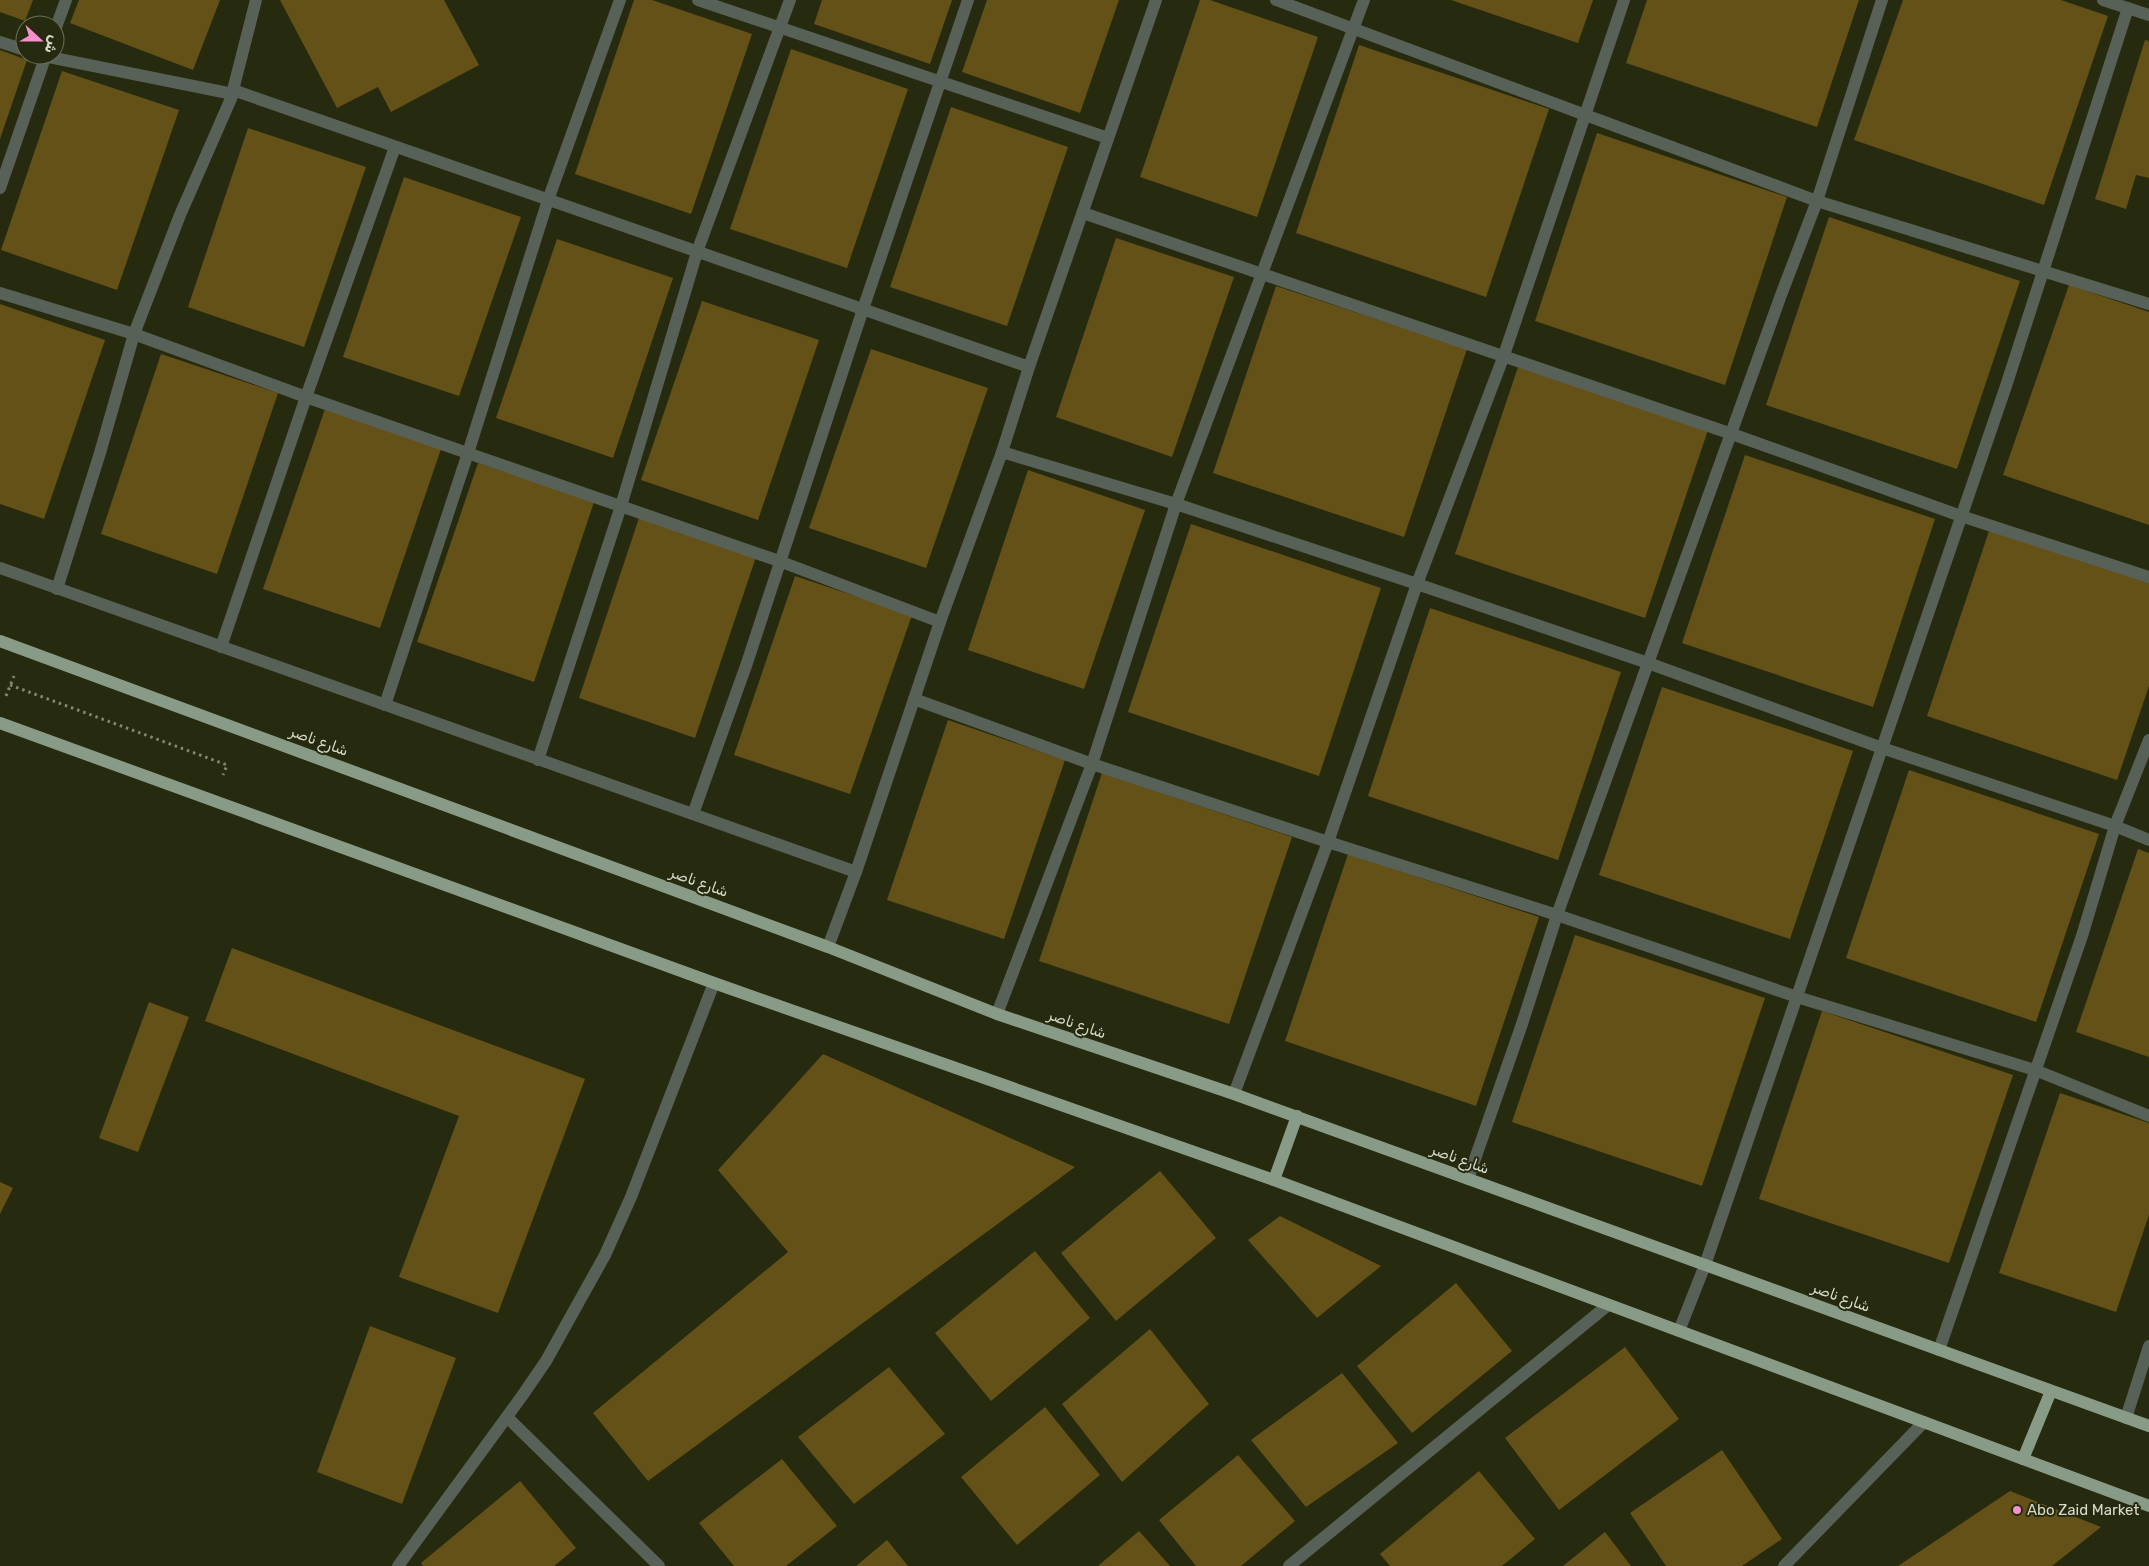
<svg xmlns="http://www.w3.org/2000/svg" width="2149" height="1566" font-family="Rubik,'Noto Sans Arabic',sans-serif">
<rect width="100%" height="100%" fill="#262a0e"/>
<g fill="#645118">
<polygon points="0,0 33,0 25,21 0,12"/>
<polygon points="79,0 220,0 193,70 70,23"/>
<polygon points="280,0 444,0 479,65 391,112 378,87 337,108"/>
<polygon points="634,0 652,0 752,34 691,214 575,174"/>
<polygon points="822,0 952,0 930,64 814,24"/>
<polygon points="987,0 1119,0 1080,113 962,72"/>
<polygon points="1200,0 1210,0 1318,37 1257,217 1140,177"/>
<polygon points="1451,0 1593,0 1578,43"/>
<polygon points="1647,0 1859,0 1817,127 1626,63"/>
<polygon points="1903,0 2061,0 2108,16 2044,205 1854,140"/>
<polygon points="2145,40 2149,41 2149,178 2136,175 2126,209 2095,199"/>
<polygon points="1359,45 1549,109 1486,297 1296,233"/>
<polygon points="791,49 908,89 847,268 730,229"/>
<polygon points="0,50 27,60 0,139"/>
<polygon points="62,71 179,110 117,290 1,250"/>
<polygon points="951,107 1068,147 1007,326 890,287"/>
<polygon points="248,128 366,167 304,347 188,307"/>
<polygon points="1597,133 1787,197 1725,385 1535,321"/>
<polygon points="404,177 521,217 459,396 343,357"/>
<polygon points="1829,217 2020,281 1957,469 1766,405"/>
<polygon points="1116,238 1234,277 1172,457 1056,417"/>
<polygon points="557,239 673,278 613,458 496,418"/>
<polygon points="2069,285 2149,312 2149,525 2003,475"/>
<polygon points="1276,286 1467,349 1404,537 1213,473"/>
<polygon points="702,301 819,340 758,520 641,480"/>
<polygon points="0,304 105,340 44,519 0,504"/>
<polygon points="871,349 988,388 926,568 809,528"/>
<polygon points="161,354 278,393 217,574 101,534"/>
<polygon points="1518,367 1708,430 1645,618 1455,554"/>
<polygon points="325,409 441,449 380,628 263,589"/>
<polygon points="1745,455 1935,519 1873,707 1682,643"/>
<polygon points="478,463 594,502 534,682 417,642"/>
<polygon points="1028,470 1145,510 1084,689 968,650"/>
<polygon points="639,518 756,557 695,738 579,698"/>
<polygon points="1191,524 1381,588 1319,776 1128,712"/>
<polygon points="1990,528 2149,581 2149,686 2117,780 1927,716"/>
<polygon points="795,576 912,615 850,794 734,755"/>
<polygon points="1430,608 1621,672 1558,860 1368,796"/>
<polygon points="1662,687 1853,751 1790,939 1599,875"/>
<polygon points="948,720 1065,760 1004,939 887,900"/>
<polygon points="1909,770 2099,834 2036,1022 1846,958"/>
<polygon points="1102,773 1292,837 1229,1024 1039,961"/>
<polygon points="2138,849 2149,853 2149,1057 2076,1032"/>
<polygon points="1348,854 1539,917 1476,1106 1285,1041"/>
<polygon points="1575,935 1765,998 1702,1186 1512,1122"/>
<polygon points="232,948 585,1079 498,1313 399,1277 459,1116 205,1021"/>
<polygon points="149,1002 189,1017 138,1152 99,1138"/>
<polygon points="1822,1011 2013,1075 1949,1263 1759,1199"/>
<polygon points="823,1054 1075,1167 648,1481 593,1413 788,1252 718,1170"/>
<polygon points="2060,1093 2149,1123 2149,1215 2116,1312 1999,1273"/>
<polygon points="1160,1171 1216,1238 1116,1321 1061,1253"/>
<polygon points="0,1182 13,1188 0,1214"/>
<polygon points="1280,1216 1381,1266 1317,1318 1248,1240"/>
<polygon points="1035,1251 1090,1318 991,1401 935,1333"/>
<polygon points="1456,1283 1512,1351 1412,1433 1357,1366"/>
<polygon points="370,1326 456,1358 402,1504 317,1472"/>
<polygon points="1150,1329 1209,1404 1122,1482 1062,1404"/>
<polygon points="1625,1347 1679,1419 1559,1510 1505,1438"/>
<polygon points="889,1367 945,1434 854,1504 798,1437"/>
<polygon points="1342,1373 1398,1443 1306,1507 1251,1440"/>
<polygon points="1045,1407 1100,1475 1017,1545 961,1477"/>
<polygon points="1722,1450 1782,1539 1742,1566 1666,1566 1630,1513"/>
<polygon points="1238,1455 1295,1521 1241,1566 1196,1566 1159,1520"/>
<polygon points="782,1459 837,1526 786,1566 734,1566 699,1523"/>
<polygon points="1479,1471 1535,1539 1502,1566 1390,1566 1380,1554"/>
<polygon points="520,1481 576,1548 554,1566 423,1566 421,1563"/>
<polygon points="2010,1491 2101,1527 2052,1566 1898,1566"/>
<polygon points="1139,1531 1170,1566 1098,1566"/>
<polygon points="1605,1532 1631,1566 1563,1566"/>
<polygon points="887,1540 908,1566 856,1566"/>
</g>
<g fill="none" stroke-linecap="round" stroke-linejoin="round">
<g stroke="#838771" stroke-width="3" stroke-dasharray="2.5 4" stroke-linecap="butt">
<polyline points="10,685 227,765 223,775"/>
<polyline points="6,696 14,676"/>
</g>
<g stroke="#586157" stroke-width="12">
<polyline points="698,0 1108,138"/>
<polyline points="1276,0 1817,201 2149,304"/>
<polyline points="2103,0 2149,15"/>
<polyline points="55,30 66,0"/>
<polyline points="0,42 25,50"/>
<polyline points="39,55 233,94"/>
<polyline points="233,90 1029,367"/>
<polyline points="0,188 46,55"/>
<polyline points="1083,213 1732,434 1961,516 2149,577"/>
<polyline points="0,293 134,334 306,397 779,561 940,622"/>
<polyline points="1002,452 1176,504 1417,584 1648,663 1882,748 2115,826 2149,840"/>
<polyline points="0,568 856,872"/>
<polyline points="57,589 100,453 134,334 180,215 233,94 233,90 256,0"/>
<polyline points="221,647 306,397 395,147"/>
<polyline points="914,699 1092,764 1328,842 1557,915 1797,997 2035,1070 2149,1116"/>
<polyline points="385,705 468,453 548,200 620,0"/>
<polyline points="538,760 621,506 697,252 790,0"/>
<polyline points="693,814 747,663 863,309 968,0"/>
<polyline points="828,947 856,872 940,622 1002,452 1029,367 1156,0"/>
<polyline points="997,1014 1092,764 1176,504 1364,0"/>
<polyline points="1234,1094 1328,842 1417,584 1503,358 1624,0"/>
<polyline points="1468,1179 1522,1024 1557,915 1781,295 1817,201 1882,0"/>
<polyline points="1679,1331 1705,1265 2006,386 2128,8"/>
<polyline points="1939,1350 2082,936 2115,826 2149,740"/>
<polyline points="507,1417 659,1566"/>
<polyline points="2126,1418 2149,1346"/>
<polyline points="398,1566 522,1396 546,1361 605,1255 631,1197 714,983"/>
<polyline points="1289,1566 1608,1305"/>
<polyline points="1784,1566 1924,1422"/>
</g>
<g stroke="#879b86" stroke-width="12">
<polyline points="0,641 828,947 997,1014 1234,1094 2149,1426"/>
<polyline points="0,723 714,983 1274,1180 2149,1506"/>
<polyline points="1274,1180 1297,1116"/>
<polyline points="2023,1459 2051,1391"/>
</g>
</g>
<circle fill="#f790cd" stroke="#262a0e" stroke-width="2" cx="2017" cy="1510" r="5"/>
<g text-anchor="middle" stroke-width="4" stroke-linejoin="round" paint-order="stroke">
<g font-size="15" fill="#d5d9c8" stroke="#262a0e">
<text transform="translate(319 741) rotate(20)" y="5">شارع ناصر</text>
<text transform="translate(699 882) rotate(20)" y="5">شارع ناصر</text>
<text transform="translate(1077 1024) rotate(19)" y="5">شارع ناصر</text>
<text transform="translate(1460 1159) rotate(20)" y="5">شارع ناصر</text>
<text transform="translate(1841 1297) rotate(20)" y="5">شارع ناصر</text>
</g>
<g font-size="15" fill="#d5d9c8" stroke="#262a0e" text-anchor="start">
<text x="2027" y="1515">Abo Zaid Market</text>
</g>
</g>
<g transform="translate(40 40) rotate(111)"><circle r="24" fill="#262a0e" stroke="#6c7058"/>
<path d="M0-4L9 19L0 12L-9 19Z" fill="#f790cd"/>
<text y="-8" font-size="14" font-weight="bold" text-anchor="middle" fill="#d5d9c8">ش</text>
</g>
</svg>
